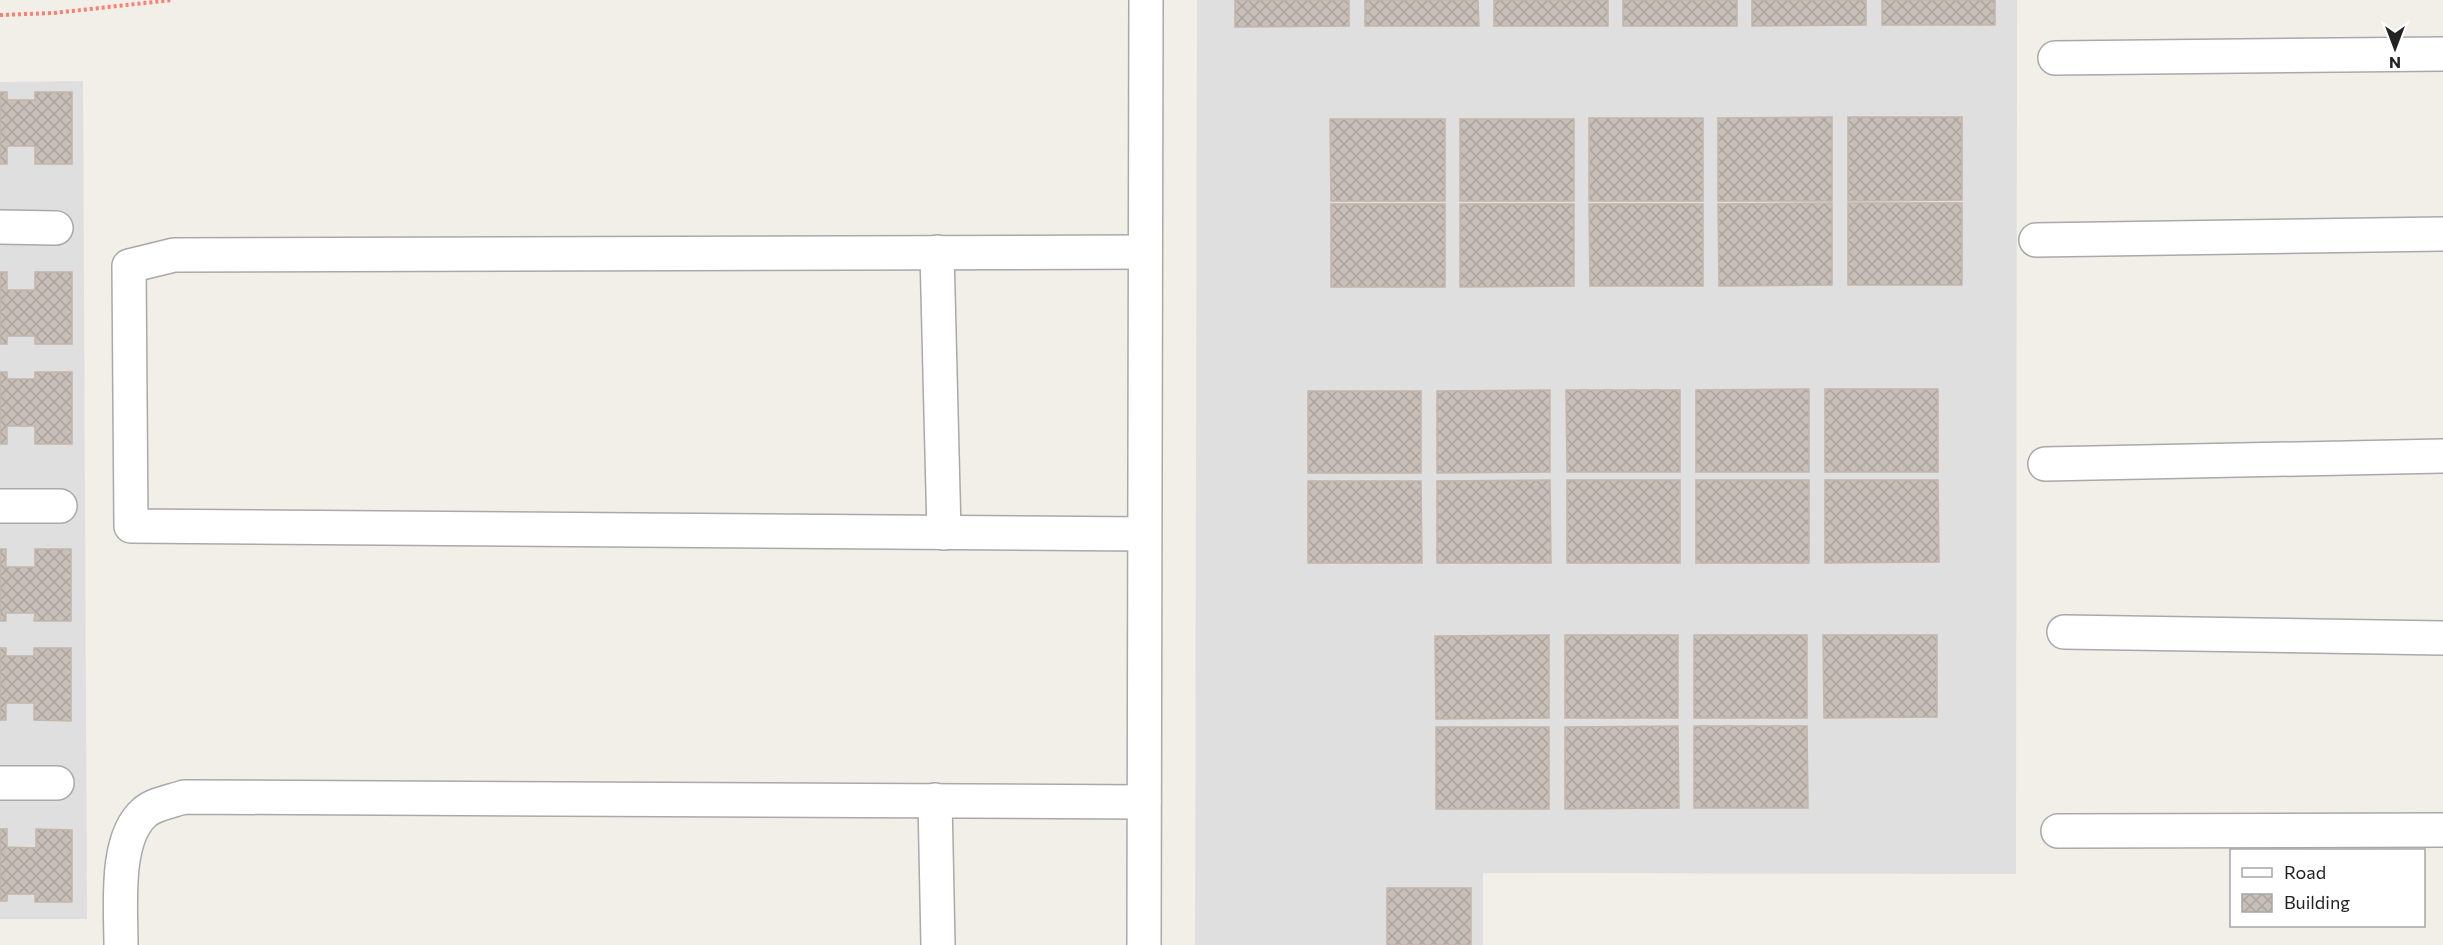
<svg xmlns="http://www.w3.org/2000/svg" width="2443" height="945" font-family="Commissioner,sans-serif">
<defs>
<pattern id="building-cross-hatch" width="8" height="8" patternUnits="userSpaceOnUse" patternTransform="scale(1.5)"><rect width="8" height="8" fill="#c7bfb8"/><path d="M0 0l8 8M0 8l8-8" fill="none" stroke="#aba49e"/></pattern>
</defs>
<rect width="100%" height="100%" fill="#f2efe9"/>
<g fill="#e0dfdf">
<polygon points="1197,0 2017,0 2016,874 1483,873 1483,945 1195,945"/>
<polygon points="83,81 87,919 0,919 0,82"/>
</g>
<g fill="url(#building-cross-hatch)" stroke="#c4b6ab" stroke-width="1.5">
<polygon points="1235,0 1349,0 1349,26 1235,27"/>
<polygon points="1365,0 1478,0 1479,26 1365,26"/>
<rect x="1494" y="0" width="114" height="26"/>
<rect x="1623" y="0" width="114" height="26"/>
<polygon points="1752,0 1866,0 1866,25 1752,26"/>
<rect x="1882" y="0" width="113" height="25"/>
<polygon points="0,92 7,92 7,100 35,100 35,92 72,92 72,164 35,164 35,146 7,146 7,164 0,164"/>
<polygon points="1832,117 1832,201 1718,201 1718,118"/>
<polygon points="1848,117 1962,117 1962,200 1848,201"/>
<rect x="1589" y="118" width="114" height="83"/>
<polygon points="1330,119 1445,119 1445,201 1331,201"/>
<rect x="1460" y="119" width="114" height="82"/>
<polygon points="1832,203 1832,285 1719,286 1718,204"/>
<rect x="1848" y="203" width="114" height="82"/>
<rect x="1331" y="204" width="114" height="83"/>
<polygon points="1460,204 1574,204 1574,286 1460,287"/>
<polygon points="1589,204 1703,204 1703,286 1590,286"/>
<polygon points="0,272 7,272 7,290 35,290 35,272 72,272 72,344 35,344 35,336 7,336 7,344 0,344"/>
<polygon points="0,372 7,372 7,379 35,379 35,372 72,372 72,444 35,444 35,426 7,426 7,444 0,444"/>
<polygon points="1809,389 1809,472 1696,472 1696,390"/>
<rect x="1825" y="389" width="113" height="83"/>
<polygon points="1550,390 1550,472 1437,473 1437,391"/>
<polygon points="1566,390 1680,390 1680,472 1567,472"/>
<rect x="1308" y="391" width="113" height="82"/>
<polygon points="1550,480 1551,563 1437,563 1437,481"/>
<rect x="1567" y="480" width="113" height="83"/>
<rect x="1696" y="480" width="113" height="83"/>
<polygon points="1825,480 1938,480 1939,562 1825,563"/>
<polygon points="1308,481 1421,481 1422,563 1308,563"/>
<polygon points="0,549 6,549 6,567 35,567 35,549 71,549 71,621 34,621 35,613 6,613 6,621 0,621"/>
<polygon points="1549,635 1549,718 1436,719 1435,636"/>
<rect x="1565" y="635" width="113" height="83"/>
<rect x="1694" y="635" width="113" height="83"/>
<polygon points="1823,635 1937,635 1937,717 1824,718"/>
<polygon points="0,648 6,648 6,656 34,656 34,648 71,648 71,721 34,720 34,703 6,703 6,720 0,720"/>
<polygon points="1678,726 1679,808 1565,809 1565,727"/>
<polygon points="1694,726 1807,726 1808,808 1694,808"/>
<rect x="1436" y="727" width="113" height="82"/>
<polygon points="0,829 7,829 7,847 36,848 36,829 72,830 72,902 35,902 35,894 7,894 7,901 0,901"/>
<rect x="1387" y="888" width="84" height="57"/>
</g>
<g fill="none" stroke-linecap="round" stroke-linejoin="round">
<g stroke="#a9a9a9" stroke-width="36">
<g id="minor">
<polyline points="2055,58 2443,54"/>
<polyline points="0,227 56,228"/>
<polyline points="2036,240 2443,234"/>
<polyline points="937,252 944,533"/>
<polyline points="2045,464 2443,456"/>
<polyline points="0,506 60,506"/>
<polyline points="1144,534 131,526 129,266 174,255 1145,252"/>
<polyline points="2064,632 2443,638"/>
<polyline points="0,783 57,783"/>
<polyline points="935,800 938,945"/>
<polyline points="2058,831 2443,830"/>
<path d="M121,945C121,907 114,838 145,812C154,804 172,801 184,797L1144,802"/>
<polyline points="1144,945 1146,0"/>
</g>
</g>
<polyline stroke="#fa8072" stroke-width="4" stroke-dasharray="3 3" stroke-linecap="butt" points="0,15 54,13 172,0"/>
<use href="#minor" stroke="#fff" stroke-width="33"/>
</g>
<rect x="2230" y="849" width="195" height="78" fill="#ffffff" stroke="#a7a7a7" stroke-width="1.5"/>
<rect x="2242" y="868" width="30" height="9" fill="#ffffff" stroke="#a7a7a7" stroke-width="1.5"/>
<text x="2284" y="879" font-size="18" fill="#222222">Road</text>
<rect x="2242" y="894" width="30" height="18" fill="url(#building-cross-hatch)" stroke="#a7a7a7" stroke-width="1.5"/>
<text x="2284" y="909" font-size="18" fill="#222222">Building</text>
<g transform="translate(2395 48) rotate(180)" stroke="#ffffff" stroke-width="4.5" paint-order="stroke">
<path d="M0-4.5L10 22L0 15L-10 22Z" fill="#222222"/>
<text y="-9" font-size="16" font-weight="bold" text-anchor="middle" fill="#222222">N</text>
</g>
</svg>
